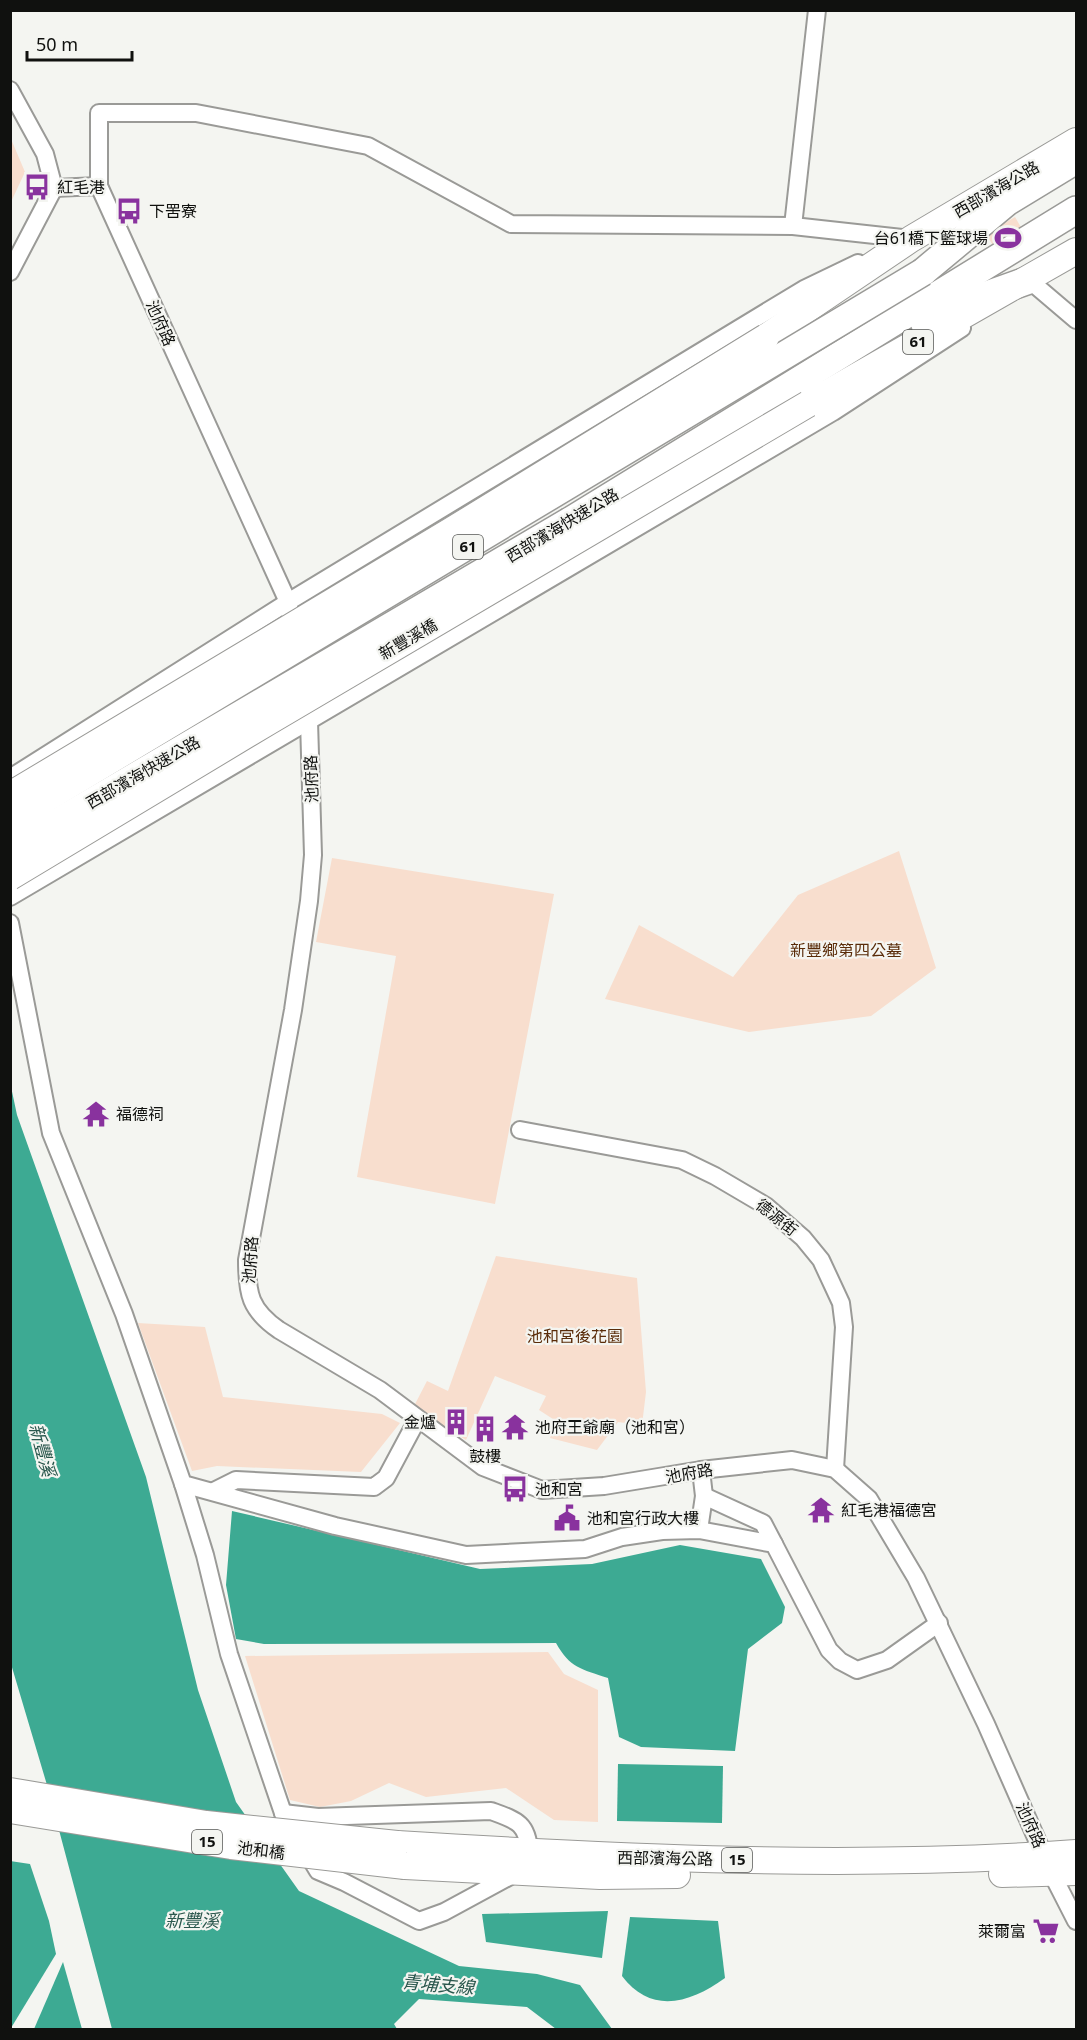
<svg xmlns="http://www.w3.org/2000/svg" width="1087" height="2040" font-family="'Noto Sans','Noto Sans TC',sans-serif">
<rect width="100%" height="100%" fill="#f4f5f1"/>
<g fill="#f8dece">
<polygon points="11,139 25,172 11,202 10,202"/>
<polygon points="1015,217 1028,239 1000,257 986,234"/>
<polygon points="899,851 936,968 871,1016 749,1032 605,999 639,925 733,977 798,895"/>
<polygon points="332,858 554,894 495,1204 357,1177 396,956 316,942"/>
<polygon points="496,1256 637,1278 646,1392 642,1425 618,1422 597,1450 550,1438 556,1421 539,1410 546,1396 495,1376 466,1440 413,1408 427,1381 448,1391"/>
<polygon points="138,1323 205,1327 223,1397 382,1414 400,1423 361,1472 217,1466 192,1471"/>
<polygon points="548,1652 564,1674 598,1690 598,1822 554,1820 506,1788 426,1797 389,1783 351,1801 320,1807 290,1800 245,1656"/>
</g>
<g fill="#3daa93">
<polygon points="10,1082 17,1115 146,1477 198,1690 236,1802 299,1891 459,1966 537,1974 580,1985 612,2029 556,2029 527,2007 419,1999 394,2024 397,2029 112,2029 47,1785 11,1664"/>
<path d="M232,1511L480,1569L592,1564L680,1545L761,1559L785,1607L782,1623L748,1649L735,1751L641,1747L619,1737L608,1678C581,1669 570,1668 556,1643L264,1644L236,1639L226,1585Z"/>
<polygon points="618,1764 723,1766 722,1823 617,1821"/>
<polygon points="10,1861 30,1864 49,1921 56,1954 11,2028"/>
<polygon points="608,1911 602,1958 486,1942 482,1914"/>
<path d="M630,1917L718,1921L725,1978C691,2003 651,2015 622,1976Z"/>
<polygon points="63,1962 82,2029 34,2029"/>
</g>
<g fill="none" stroke-linecap="round" stroke-linejoin="round">
<g stroke="#9a9a97" stroke-width="20">
<g id="minor">
<polyline points="10,90 45,154 54,188 10,272"/>
<polyline points="99,186 99,113 196,113 368,146 511,224 793,226 911,239"/>
<path d="M54,188L99,186L288,602L309,721L313,855L309,901L293,1010L247,1260C247,1294 250,1310 279,1330L380,1390L483,1467L542,1490L604,1486L701,1470L792,1460L835,1469L869,1499L916,1578L986,1724L1052,1874L1076,1921"/>
<polyline points="793,226 817,10"/>
<polyline points="1022,285 1029,280 1076,320"/>
<polyline points="10,778 288,602 804,289 858,263"/>
<polyline points="10,897 833,412 962,328"/>
<polyline points="10,923 51,1133 124,1314 183,1484 335,1526 466,1555 585,1549 622,1537 662,1531 699,1530 774,1544 829,1650 840,1661 857,1670 887,1660 939,1623"/>
<polyline points="520,1130 682,1160 715,1176 766,1206 803,1238 821,1260 841,1303 844,1327 835,1469"/>
<polyline points="183,1484 205,1555 229,1654 283,1813 318,1871 344,1882 419,1921 444,1912 516,1873"/>
<polyline points="214,1491 236,1480 374,1487 386,1478 417,1420"/>
<polyline points="704,1496 763,1523 774,1544"/>
<polyline points="699,1530 704,1496 701,1470"/>
<path d="M283,1813L318,1817L491,1811C516,1820 528,1823 529,1852"/>
</g>
</g>
<g stroke="#9a9a97" stroke-width="28">
<g id="primary">
<polyline points="766,337 911,239 1076,141"/>
<polyline points="808,404 1076,251"/>
<path d="M397,1844C624,1858 850,1869 1076,1853"/>
<polyline points="405,1866 600,1876 677,1875"/>
<polyline points="1002,1874 1076,1872"/>
</g>
</g>
<g stroke="#9a9a97" stroke-width="30">
<g id="trunk">
<polyline points="923,272 1007,202 1076,160"/>
<polyline points="924,322 945,310 1029,280"/>
<polyline points="570,521 1076,210"/>
</g>
</g>
<use href="#minor" stroke="#fff" stroke-width="16"/>
<use href="#primary" stroke="#fff" stroke-width="26"/>
<use href="#trunk" stroke="#fff" stroke-width="27"/>
<g stroke="#9a9a97" stroke-width="28" stroke-linecap="butt">
<g id="primary-bridge">
<polyline points="10,795 449,532 766,337"/>
<polyline points="10,877 268,722 808,404"/>
<polyline points="10,1791 206,1824 397,1844"/>
<polyline points="10,1810 231,1846 405,1866"/>
</g>
</g>
<g stroke="#9a9a97" stroke-width="30" stroke-linecap="butt">
<g id="trunk-bridge">
<polyline points="10,820 923,272"/>
<polyline points="10,850 570,521"/>
</g>
</g>
<use href="#primary-bridge" stroke="#fff" stroke-width="26"/>
<use href="#trunk-bridge" stroke="#fff" stroke-width="27"/>
</g>
<defs>
<g id="bus-bare" transform="scale(2.07)"><path d="M-5-6H5V4H4V6H2V4H-2V6H-4V4H-5ZM-3.5-4V0h7V-4ZM-3.5 1.2v1.5H-2V1.2ZM2 1.2v1.5H3.5V1.2Z" fill="#89329e" stroke="#f4f5f1" stroke-width="2.5" paint-order="stroke"/></g>
<g id="stadium-bare" transform="scale(2.07)"><path d="M0-5a6.5 5 0 1 0 0 10a6.5 5 0 1 0 0-10ZM-3.5-1.8h7v3.6h-7Z" fill="#89329e" stroke="#f4f5f1" stroke-width="2.5" paint-order="stroke"/></g>
<g id="temple-bare" transform="scale(2.07)"><path d="M0-6L5-2H3V0L6.5 2.5H4V6H1.5V3h-3V6H-4V2.5H-6.5L-3 0V-2H-5Z" fill="#89329e" stroke="#f4f5f1" stroke-width="2.5" paint-order="stroke"/></g>
<g id="building-bare" transform="scale(2.07)"><path d="M-4-6H4V6H1V3H-1V6H-4ZM-2.5-4.3h1.7v1.8h-1.7ZM.8-4.3h1.7v1.8H.8ZM-2.5-1h1.7V.8h-1.7ZM.8-1h1.7V.8H.8Z" fill="#89329e" stroke="#f4f5f1" stroke-width="2.5" paint-order="stroke"/></g>
<g id="civic-bare" transform="scale(2.07)"><path d="M-.6-6.5H3V-4.5H.6V-3L4-1V1h2V6H-6V1h2V-1L-.6-3ZM-1.2 2.5V6h2.4V2.5Z" fill="#89329e" stroke="#f4f5f1" stroke-width="2.5" paint-order="stroke"/></g>
<g id="supermarket-bare" transform="scale(2.07)"><path d="M-6-5.5h2.5l.6 2H6L4.5 2H-2.5L-4.4-4H-6ZM-1.5 3.2a1.3 1.3 0 1 0 .1 0ZM3 3.2a1.3 1.3 0 1 0 .1 0Z" fill="#89329e" stroke="#f4f5f1" stroke-width="2.5" paint-order="stroke"/></g>
</defs>
<g fill-rule="evenodd">
<use href="#bus-bare" x="37" y="187"/>
<use href="#bus-bare" x="129" y="211"/>
<use href="#stadium-bare" x="1008" y="238"/>
<use href="#temple-bare" x="96" y="1114"/>
<use href="#building-bare" x="456" y="1422"/>
<use href="#temple-bare" x="515" y="1427"/>
<use href="#building-bare" x="485" y="1429"/>
<use href="#bus-bare" x="515" y="1489"/>
<use href="#temple-bare" x="821" y="1510"/>
<use href="#civic-bare" x="567" y="1518"/>
<use href="#supermarket-bare" x="1046" y="1931"/>
</g>
<g text-anchor="middle" stroke-width="4.5" stroke-linejoin="round" paint-order="stroke">
<g fill="#f4f5f1" stroke="#545553" stroke-width="1.5">
<rect x="903" y="330" width="30" height="24" rx="4.5"/>
<rect x="453" y="535" width="30" height="24" rx="4.5"/>
<rect x="192" y="1830" width="30" height="24" rx="4.5"/>
<rect x="722" y="1848" width="30" height="24" rx="4.5"/>
</g>
<g font-size="15" font-weight="bold" fill="#10110f">
<text x="918" y="347">61</text>
<text x="468" y="552">61</text>
<text x="207" y="1847">15</text>
<text x="737" y="1865">15</text>
</g>
<g font-size="16" fill="#10110f" stroke="#f4f5f1" text-anchor="start">
<text x="57" y="193">紅毛港</text>
<text x="149" y="217">下罟寮</text>
<text x="988" y="244" text-anchor="end">台61橋下籃球場</text>
<text x="116" y="1120">福德祠</text>
<text x="436" y="1428" text-anchor="end">金爐</text>
<text x="535" y="1433">池府王爺廟（池和宮）</text>
<text x="485" y="1462" text-anchor="middle">鼓樓</text>
<text x="535" y="1495">池和宮</text>
<text x="841" y="1516">紅毛港福德宮</text>
<text x="587" y="1524">池和宮行政大樓</text>
<text x="1026" y="1937" text-anchor="end">萊爾富</text>
</g>
<g font-size="16" fill="#10110f" stroke="#f4f5f1">
<text transform="translate(996 189) rotate(-30)" y="6">西部濱海公路</text>
<text transform="translate(161 323) rotate(66)" y="6">池府路</text>
<text transform="translate(562 525) rotate(-31)" y="6">西部濱海快速公路</text>
<text transform="translate(408 639) rotate(-30)" y="6">新豐溪橋</text>
<text transform="translate(143 772) rotate(-30)" y="6">西部濱海快速公路</text>
<text transform="translate(311 779) rotate(-92)" y="6">池府路</text>
<text transform="translate(777 1217) rotate(38)" y="6">德源街</text>
<text transform="translate(250 1260) rotate(-86)" y="6">池府路</text>
<text transform="translate(689 1473) rotate(-10)" y="6">池府路</text>
<text transform="translate(1031 1825) rotate(66)" y="6">池府路</text>
<text transform="translate(261 1850) rotate(7)" y="6">池和橋</text>
<text transform="translate(665 1858) rotate(1)" y="6">西部濱海公路</text>
</g>
<g font-size="16" fill="#5a2c09" stroke="#f4f5f1">
<text x="846" y="956">新豐鄉第四公墓</text>
<text x="575" y="1342">池和宮後花園</text>
</g>
<g font-size="18" font-style="italic" fill="#2a574d" stroke="#f4f5f1">
<text transform="translate(42 1450) rotate(75)" y="6">新豐溪</text>
<text x="192" y="1927">新豐溪</text>
<text transform="translate(438 1985) rotate(5)" y="6">青埔支線</text>
</g>
</g>
<rect width="1087" height="2040" fill="none" stroke="#10110f" stroke-width="24"/>
<path d="M27 51v9h105v-9" fill="none" stroke="#10110f" stroke-width="3"/>
<text x="36" y="51" font-size="18" fill="#10110f" stroke="#f4f5f1" stroke-width="4.5" paint-order="stroke">50 m</text>
</svg>
